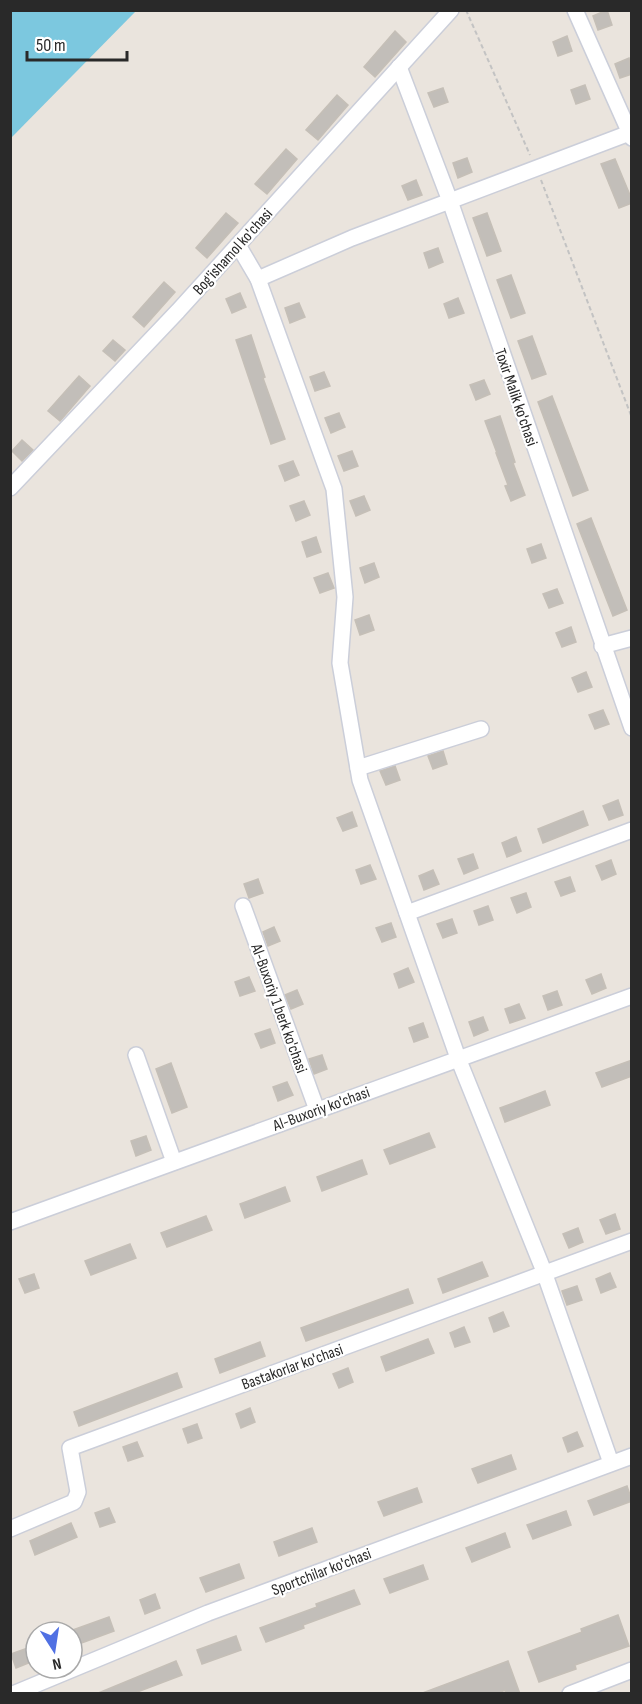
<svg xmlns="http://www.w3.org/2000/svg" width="642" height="1704" font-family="'Sofia Sans Condensed',sans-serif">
<rect width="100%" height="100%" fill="#eae4dd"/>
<polygon fill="#7cc8df" points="11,10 136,11 11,138 10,11"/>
<g fill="#c2beb9" stroke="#c5bfb7" stroke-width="1.5">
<polygon points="607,10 612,25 598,30 593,16"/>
<polygon points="395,31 406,42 375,77 364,67"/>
<polygon points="567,36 572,51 558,56 553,42"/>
<polygon points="629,58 632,74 620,78 615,64"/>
<polygon points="585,85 590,99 576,104 571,90"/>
<polygon points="443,88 448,102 434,107 428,93"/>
<polygon points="337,95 348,105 318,140 306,130"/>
<polygon points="286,149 297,159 267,194 255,184"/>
<polygon points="467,158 472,172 458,178 453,163"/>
<polygon points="615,159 632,200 632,203 619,208 601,164"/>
<polygon points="416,180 422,195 408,200 402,186"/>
<polygon points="226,213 238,223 207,258 196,248"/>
<polygon points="487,213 501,251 487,256 473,218"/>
<polygon points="438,248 443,262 429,268 424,253"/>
<polygon points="511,275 525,313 511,318 497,280"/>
<polygon points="164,282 175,292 144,327 133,317"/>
<polygon points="240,293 246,307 232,313 226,299"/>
<polygon points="458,298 464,313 449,318 444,304"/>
<polygon points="299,303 305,317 290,323 285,308"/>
<polygon points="251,335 265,377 263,378 285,439 271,444 236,340"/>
<polygon points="532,336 546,374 532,379 518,341"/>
<polygon points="113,340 125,350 115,361 103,351"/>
<polygon points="324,372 330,386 315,391 310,377"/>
<polygon points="79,376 90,386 60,421 48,411"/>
<polygon points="484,380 490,394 476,400 470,385"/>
<polygon points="552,396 588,490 573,496 538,402"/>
<polygon points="339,413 345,427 331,433 325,418"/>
<polygon points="500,416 515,462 513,463 525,495 511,501 505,486 508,485 496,453 497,453 485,421"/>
<polygon points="22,440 33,450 22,461 12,451"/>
<polygon points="352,451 358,466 344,471 338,456"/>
<polygon points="293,461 299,475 285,481 279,466"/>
<polygon points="364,496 370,510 356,516 350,501"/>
<polygon points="304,501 310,515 296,521 290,506"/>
<polygon points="591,518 627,610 613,616 577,524"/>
<polygon points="316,537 321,552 307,557 302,542"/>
<polygon points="541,544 546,558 532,563 527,549"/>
<polygon points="374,563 379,577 365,583 360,568"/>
<polygon points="328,573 334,588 320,593 314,578"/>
<polygon points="557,589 563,603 549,608 543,594"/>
<polygon points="369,615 374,630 360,635 355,620"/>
<polygon points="571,627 576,642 562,647 556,633"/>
<polygon points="586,672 592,687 578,692 572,678"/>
<polygon points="603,710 609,724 595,729 589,715"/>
<polygon points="443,751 447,764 433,769 428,756"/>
<polygon points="395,766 400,780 386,785 380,771"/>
<polygon points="618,800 623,815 609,820 603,806"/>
<polygon points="583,811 588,825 543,843 538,829"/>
<polygon points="352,812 357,826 343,831 337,818"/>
<polygon points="516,837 521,851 507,857 502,843"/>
<polygon points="473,854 478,868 464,874 458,859"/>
<polygon points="611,860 616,874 602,880 596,866"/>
<polygon points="370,865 376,879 361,884 356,870"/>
<polygon points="433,870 439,884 424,890 419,876"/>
<polygon points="570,877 575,891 561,896 555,882"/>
<polygon points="258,879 263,893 249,898 244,884"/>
<polygon points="526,893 531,907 517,913 511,898"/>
<polygon points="488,906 493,920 479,925 474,911"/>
<polygon points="452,919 457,933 443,938 437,924"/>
<polygon points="391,923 396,937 382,942 376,928"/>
<polygon points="274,927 280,941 268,946 263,932"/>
<polygon points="408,968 414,982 399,988 394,974"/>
<polygon points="601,974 606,988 592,994 586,980"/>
<polygon points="249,977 255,991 240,996 235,982"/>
<polygon points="297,990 303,1004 291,1009 285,995"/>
<polygon points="557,991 562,1005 548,1010 543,996"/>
<polygon points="519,1004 525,1018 510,1023 505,1009"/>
<polygon points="483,1017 488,1030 474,1036 469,1022"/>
<polygon points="423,1023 428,1037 414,1042 409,1028"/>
<polygon points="270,1029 275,1043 261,1048 255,1034"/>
<polygon points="322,1055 327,1069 314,1074 309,1059"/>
<polygon points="632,1060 632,1076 602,1087 596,1073"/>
<polygon points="171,1063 187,1107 172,1113 156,1069"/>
<polygon points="287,1082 293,1095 278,1101 273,1087"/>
<polygon points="545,1091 550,1105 505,1122 500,1108"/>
<polygon points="429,1133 435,1147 390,1164 384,1150"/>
<polygon points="146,1136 151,1150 136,1156 131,1141"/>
<polygon points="362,1160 367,1174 322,1191 317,1177"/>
<polygon points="285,1187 290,1201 245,1218 240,1204"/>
<polygon points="615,1214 620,1229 606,1234 600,1220"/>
<polygon points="206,1216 212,1230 167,1247 161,1233"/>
<polygon points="578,1228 583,1242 569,1248 563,1234"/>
<polygon points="130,1244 136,1258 91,1275 85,1261"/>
<polygon points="482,1262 488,1276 443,1293 438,1279"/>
<polygon points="610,1273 616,1287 601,1293 596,1279"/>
<polygon points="34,1274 39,1288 25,1293 19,1279"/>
<polygon points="577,1286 582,1300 567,1305 562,1291"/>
<polygon points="408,1289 413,1303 306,1341 301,1328"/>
<polygon points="503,1312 509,1326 494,1332 489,1318"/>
<polygon points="464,1327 470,1342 455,1347 450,1333"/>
<polygon points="428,1339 434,1353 386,1371 381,1357"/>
<polygon points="260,1342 265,1356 220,1373 215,1359"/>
<polygon points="348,1368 353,1382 339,1388 333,1374"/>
<polygon points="177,1373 182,1387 79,1426 74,1412"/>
<polygon points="250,1408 255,1422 241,1428 236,1414"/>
<polygon points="197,1424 202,1438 188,1443 183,1429"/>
<polygon points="577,1432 583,1446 568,1452 563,1438"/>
<polygon points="137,1442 143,1456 128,1461 123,1447"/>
<polygon points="511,1455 516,1469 478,1483 472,1469"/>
<polygon points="627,1486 632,1501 594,1515 588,1501"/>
<polygon points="417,1488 422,1502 384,1516 378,1502"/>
<polygon points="109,1508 115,1522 100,1527 95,1513"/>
<polygon points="566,1511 571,1525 533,1539 527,1525"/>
<polygon points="71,1523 77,1537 35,1555 30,1541"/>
<polygon points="312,1528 317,1542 279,1556 274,1542"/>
<polygon points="505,1533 510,1547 472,1562 466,1548"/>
<polygon points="239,1564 244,1578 206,1592 200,1578"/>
<polygon points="423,1565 428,1579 390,1593 384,1579"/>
<polygon points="354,1590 360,1604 303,1625 304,1628 266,1642 260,1628 317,1607 316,1604"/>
<polygon points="155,1594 160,1608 145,1614 140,1600"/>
<polygon points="618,1615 629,1646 575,1665 576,1669 539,1682 528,1652 582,1632 581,1629"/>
<polygon points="109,1617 114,1631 76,1645 70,1631"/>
<polygon points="236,1636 241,1650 202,1664 197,1650"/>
<polygon points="36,1645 36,1660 16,1668 11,1654"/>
<polygon points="176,1661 182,1675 132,1694 96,1694"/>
<polygon points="508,1661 520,1694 506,1694 505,1690 497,1694 420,1694"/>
</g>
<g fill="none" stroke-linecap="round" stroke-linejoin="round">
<g stroke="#cbced9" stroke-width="18">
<g id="minor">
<polyline points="575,10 632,138"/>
<polyline points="399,67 450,201 632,728"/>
<polyline points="238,245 258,279 334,489 345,597 340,663 360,780 458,1058 543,1269 611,1463"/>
<polyline points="258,279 352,238 632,132"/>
<polyline points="10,488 178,311 451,10"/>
<polyline points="602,646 632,638"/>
<polyline points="358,768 481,729"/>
<polyline points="243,906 317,1110"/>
<polyline points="407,913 632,830"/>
<polyline points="136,1055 174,1162"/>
<polyline points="10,1222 632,996"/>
<polyline points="10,1529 74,1502 78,1492 70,1448 632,1241"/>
<polyline points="13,1694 208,1613 632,1456"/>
<polyline points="570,1694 632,1670"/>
</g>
</g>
<g stroke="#c3c3c3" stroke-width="2" stroke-dasharray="4.5 3" stroke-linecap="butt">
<polyline points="466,10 530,155"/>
<polyline points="541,180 632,418"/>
</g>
<use href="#minor" stroke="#fff" stroke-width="15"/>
</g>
<g text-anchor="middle" stroke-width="4.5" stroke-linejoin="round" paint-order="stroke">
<g font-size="16" fill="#292929" stroke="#fff">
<text transform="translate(232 251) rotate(-48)" y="6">Bog'ishamol ko'chasi</text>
<text transform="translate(517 397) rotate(71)" y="6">Toxir Malik ko'chasi</text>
<text transform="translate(280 1008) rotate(70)" y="6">Al-Buxoriy 1 berk ko'chasi</text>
<text transform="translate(321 1108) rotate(-20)" y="6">Al-Buxoriy ko'chasi</text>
<text transform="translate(292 1366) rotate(-20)" y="6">Bastakorlar ko'chasi</text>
<text transform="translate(321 1571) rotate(-21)" y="6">Sportchilar ko'chasi</text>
</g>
</g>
<rect width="642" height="1704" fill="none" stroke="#292929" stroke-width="24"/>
<g transform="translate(54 1650) rotate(168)"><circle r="28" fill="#ffffff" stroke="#a9a9a9" stroke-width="1.5"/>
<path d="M0-4.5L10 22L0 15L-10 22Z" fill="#5070e3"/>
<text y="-9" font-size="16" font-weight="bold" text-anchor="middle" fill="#292929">N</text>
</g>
<path d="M27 51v9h100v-9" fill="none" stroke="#292929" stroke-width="3"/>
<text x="36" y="51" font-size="18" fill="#292929" stroke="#ffffff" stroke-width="4.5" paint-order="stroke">50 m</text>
</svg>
